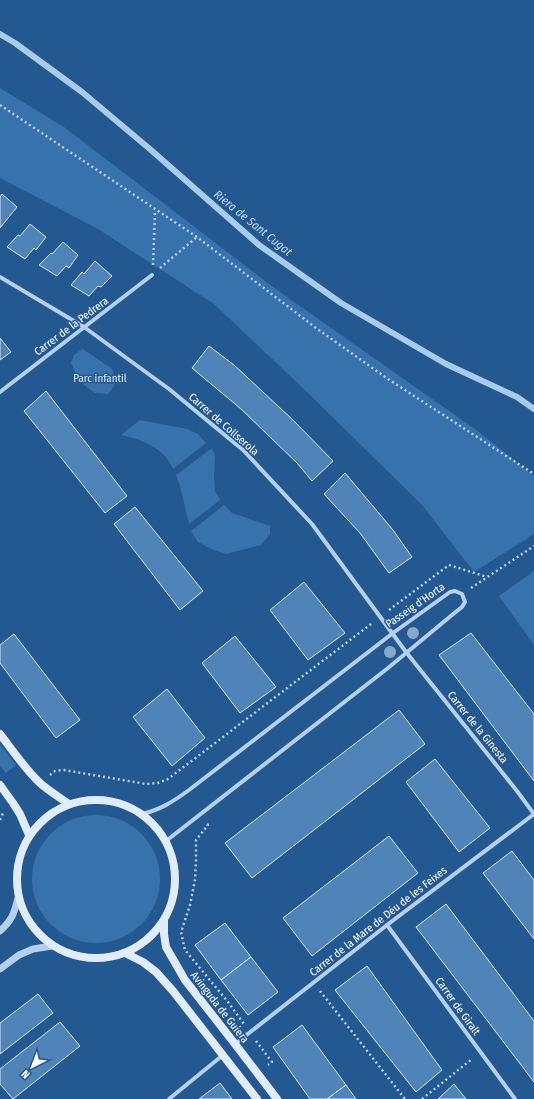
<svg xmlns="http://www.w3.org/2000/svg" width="534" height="1099" font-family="'Fira Sans Condensed',sans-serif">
<rect width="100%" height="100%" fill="#245890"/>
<g fill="#3872ad">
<polygon points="0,88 64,127 273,287 479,432 534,476 534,534 474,572 423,506 306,391 214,304 98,229 0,178"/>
<polygon points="83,349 112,369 115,376 114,386 108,394 95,393 84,385 79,380 71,363 74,355"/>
<path d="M140,420L187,429L198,434L206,443L173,469C165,448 141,439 121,435Z"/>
<polygon points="212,448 215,456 214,476 215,491 220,500 189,524 180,486 176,475"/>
<polygon points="224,505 232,513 270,526 270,534 261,545 226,554 211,549 198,542 191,531"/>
<polygon points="534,571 534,645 499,596"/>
<polygon points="0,745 16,765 6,773 0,766"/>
<circle cx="96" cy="879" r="64"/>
</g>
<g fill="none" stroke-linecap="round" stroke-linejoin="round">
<polyline stroke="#a9cced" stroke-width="6" points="0,34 15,43 82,92 151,150 259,245 341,303 446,364 517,397 534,409"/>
</g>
<g fill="#5083b8" stroke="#dae9f9">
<polygon points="2,194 17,207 0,228 0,197"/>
<polygon points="30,224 46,237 36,250 34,248 25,259 7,247 18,235 20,236"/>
<polygon points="63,242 78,255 69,268 66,266 57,276 39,265 51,253 52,254"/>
<polygon points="95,261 112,276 101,287 98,286 89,296 71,285 82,272 84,274"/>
<polygon points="0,338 11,352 0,360"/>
<polygon points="209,346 234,365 293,420 333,461 312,481 297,463 241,409 192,368"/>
<polygon points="46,391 127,496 105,513 24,411"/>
<polygon points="345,473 393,530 412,557 389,573 360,533 324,494"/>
<polygon points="135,507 203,591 180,610 114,524"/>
<polygon points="304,582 345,633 308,660 270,610"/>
<polygon points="471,633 534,714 534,781 439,655"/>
<polygon points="14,634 80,720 56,738 0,663 0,645"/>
<polygon points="235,636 276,687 240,713 202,663"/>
<polygon points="167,689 205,738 172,766 133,717"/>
<polygon points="399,710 425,744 252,878 225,843"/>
<polygon points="435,759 490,828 459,852 406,782"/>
<polygon points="389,836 418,873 312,956 283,918"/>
<polygon points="512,851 534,880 534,939 483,873"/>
<polygon points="446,904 534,1021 534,1082 416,927"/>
<polygon points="225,923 251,957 221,980 195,945"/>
<polygon points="251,957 278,992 248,1015 221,980"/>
<polygon points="367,966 442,1070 416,1092 335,990"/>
<polygon points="38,994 53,1013 0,1054 0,1023"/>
<polygon points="60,1022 80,1046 13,1099 0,1084 0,1069"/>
<polygon points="302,1025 346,1085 327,1099 310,1099 273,1047"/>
<polygon points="220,1083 232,1099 199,1099"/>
<polygon points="454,1084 466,1099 438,1099"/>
<polygon points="346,1085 356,1099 327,1099"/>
</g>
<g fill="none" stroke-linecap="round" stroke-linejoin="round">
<g stroke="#b5d0ec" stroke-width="2.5" stroke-dasharray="2 3" stroke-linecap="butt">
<polyline points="0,105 197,237 316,328 388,379 534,474"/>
<polyline points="153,265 155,212"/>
<polyline points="160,268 197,237"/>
<polyline points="471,588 534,546"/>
<polyline points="389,610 449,565 487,577"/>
<polyline points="50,775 55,771 64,770 146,784 158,783 168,779 371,624"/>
<polyline points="0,820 3,813"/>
<polyline points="207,824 208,825 196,840 196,860 195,880 190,905 181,932 185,950 228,1002 244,1024"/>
<polyline points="320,991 405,1099"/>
<polyline points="256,1041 272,1062 268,1065"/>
<polyline points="422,1099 472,1059"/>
</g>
<g stroke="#b5d0ec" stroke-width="4">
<polyline points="0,277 84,327 169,389 243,450 312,524 406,652 517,791 534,814"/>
<polyline points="0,392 152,275"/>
<path d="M142,814C160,810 174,801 189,790L393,633L450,592L455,591L462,594L465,602L462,607L452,615L388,668L166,841"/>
<polyline points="387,925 515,1099"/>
<polyline points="235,1044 387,925 534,814"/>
<polyline points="169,1099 223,1055"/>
</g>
<g stroke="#b5d0ec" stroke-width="7">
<path d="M0,931C12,920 14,914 18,898"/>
<polyline points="0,969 19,955 33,949 52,946"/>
</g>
<g stroke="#e1ecf9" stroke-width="8">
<path d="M0,734C13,751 25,769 40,783C49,791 59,797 69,804"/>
<polyline points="0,785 13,803 20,814 29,835"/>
<circle cx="96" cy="879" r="79"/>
<polyline points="164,921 164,934 166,947 185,980 235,1044 277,1099"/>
<polyline points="125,953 143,962 156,972 173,991 257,1099"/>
</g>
</g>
<g fill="#88a8ca">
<circle cx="413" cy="633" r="6"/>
<circle cx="390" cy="652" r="6"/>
</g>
<g text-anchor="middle" stroke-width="3" stroke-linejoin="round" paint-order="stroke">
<g font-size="11" fill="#fff" stroke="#245890">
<text transform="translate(71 326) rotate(-37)" y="4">Carrer de la Pedrera</text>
<text transform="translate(224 424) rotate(41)" y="4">Carrer de Collserola</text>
<text transform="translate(415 605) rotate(-35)" y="4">Passeig d'Horta</text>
<text transform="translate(478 727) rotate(51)" y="4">Carrer de la Ginesta</text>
<text transform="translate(378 921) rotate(-38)" y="4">Carrer de la Mare de Déu de les Feixes</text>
<text transform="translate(458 1006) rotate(54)" y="4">Carrer de Giralt</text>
<text transform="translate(220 1007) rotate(52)" y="4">Avinguda de Guiera</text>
</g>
<g font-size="11" fill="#dae9f9" stroke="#245890">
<text x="100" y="382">Parc infantil</text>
</g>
<g font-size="12" font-style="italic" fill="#c1daf3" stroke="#245890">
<text transform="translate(253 223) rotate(39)" y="4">Riera de Sant Cugat</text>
</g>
</g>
<g transform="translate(32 1067) rotate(222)" stroke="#245890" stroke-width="3" paint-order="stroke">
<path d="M0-3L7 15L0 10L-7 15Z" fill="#ffffff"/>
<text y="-6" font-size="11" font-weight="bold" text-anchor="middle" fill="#ffffff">N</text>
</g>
</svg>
